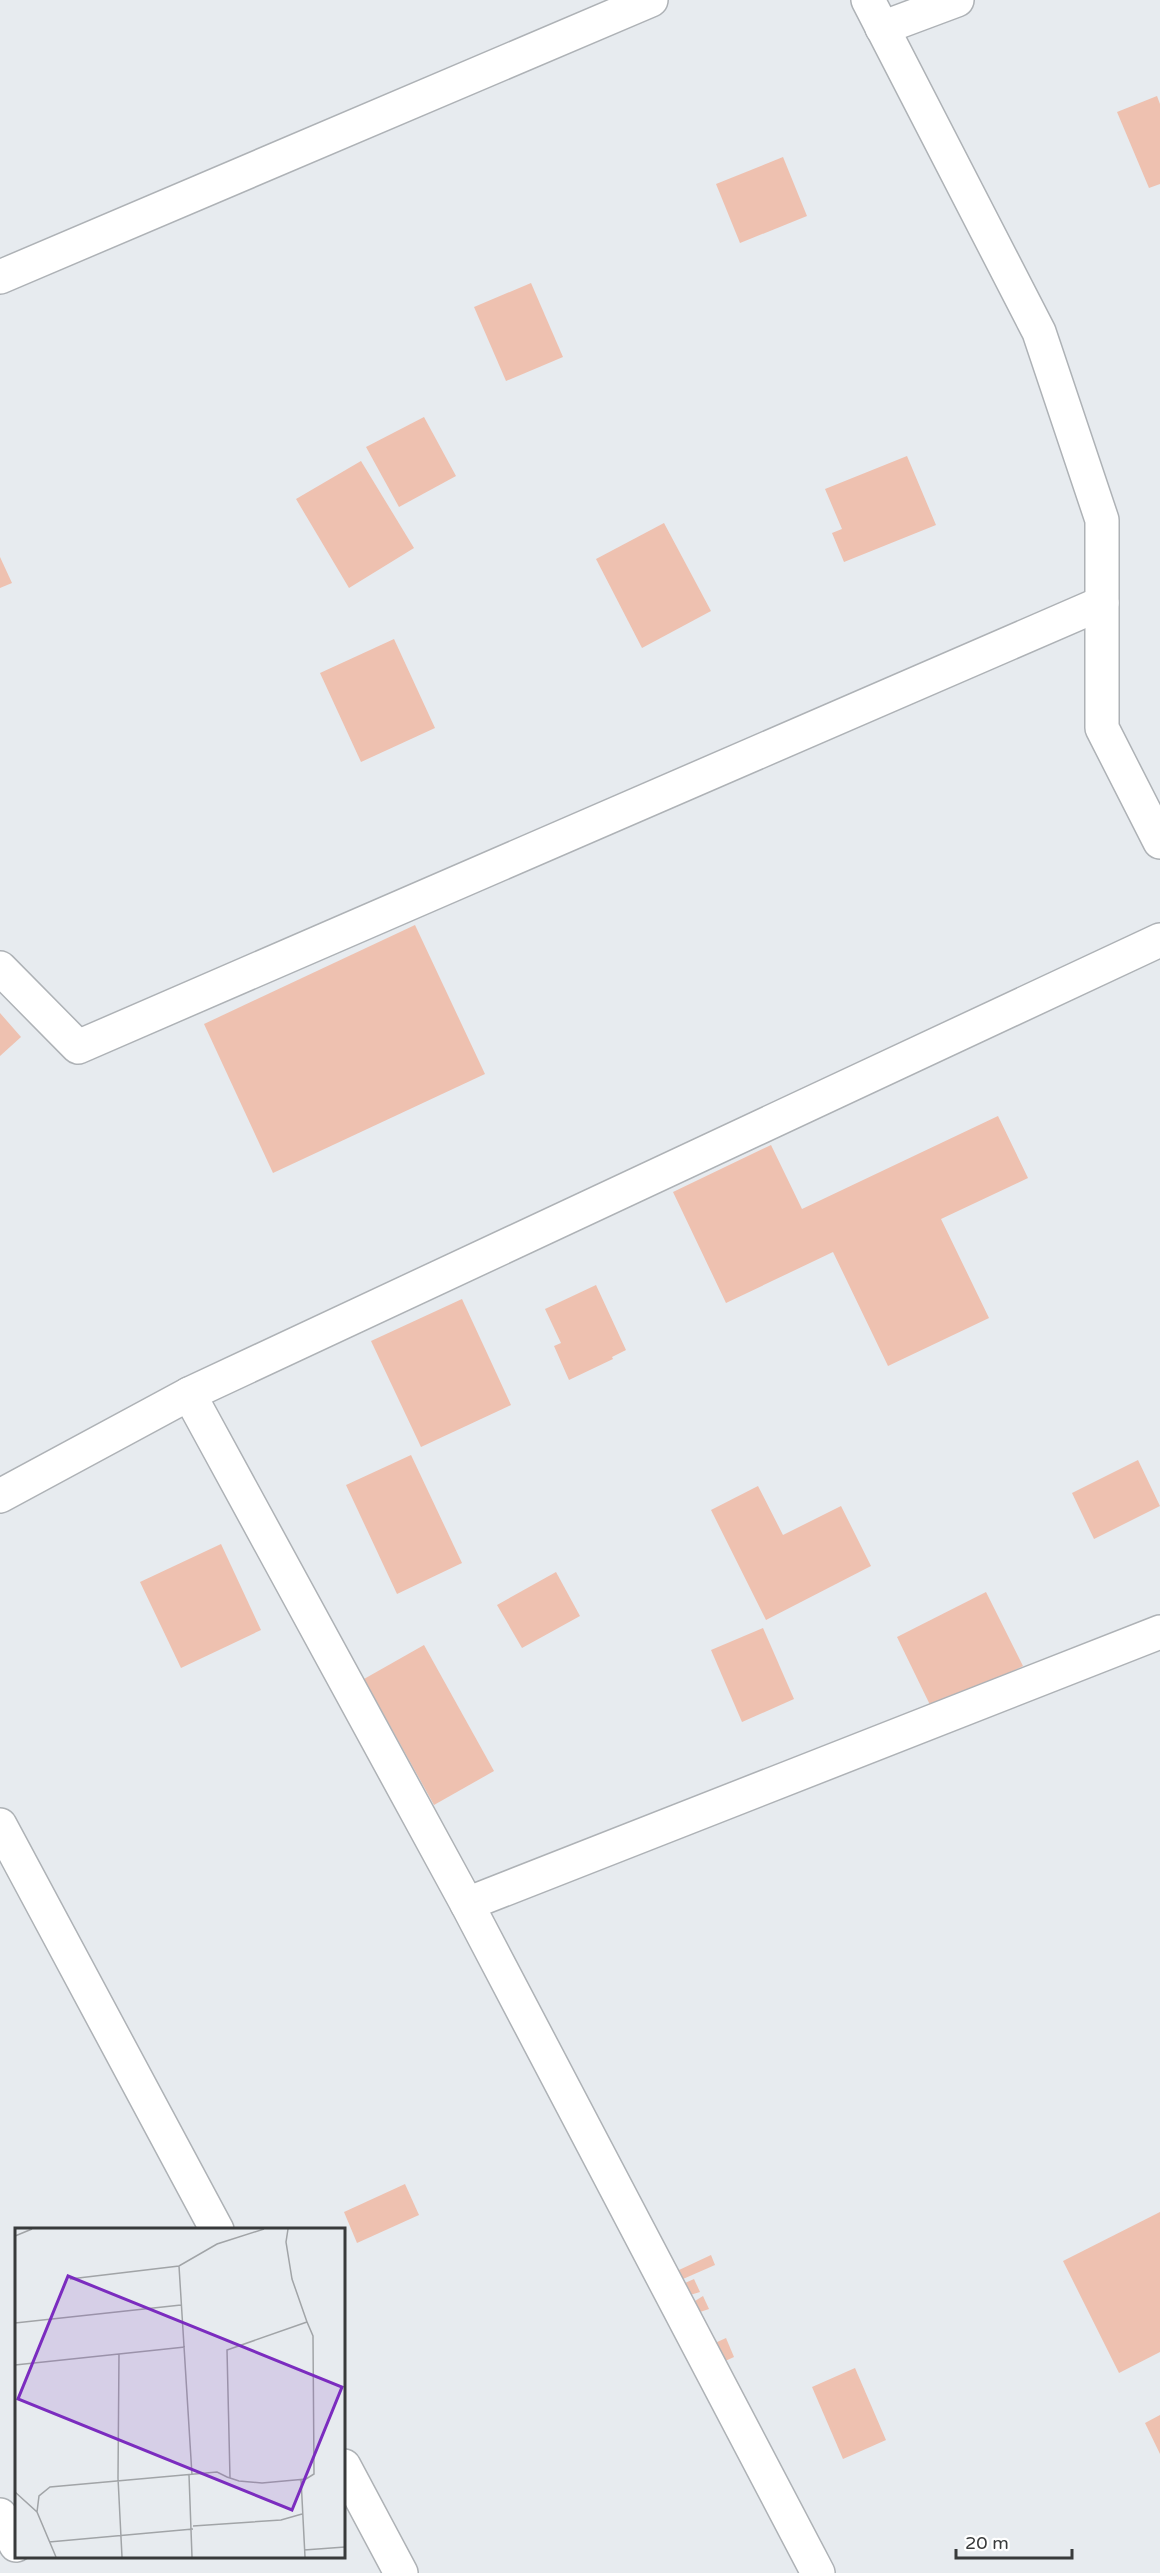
<svg xmlns="http://www.w3.org/2000/svg" width="1160" height="2573" font-family="'Varela Round',sans-serif">
<rect width="100%" height="100%" fill="#e7ebef"/>
<g fill="#eec1b0">
<polygon points="1157,96 1160,104 1160,184 1149,188 1117,112"/>
<polygon points="783,157 807,216 740,243 716,184"/>
<polygon points="531,283 563,357 506,381 474,307"/>
<polygon points="424,417 456,476 399,507 366,447"/>
<polygon points="907,456 936,525 844,562 832,533 842,529 825,489"/>
<polygon points="361,461 414,548 349,588 296,499"/>
<polygon points="664,523 711,611 642,648 596,559"/>
<polygon points="0,557 12,583 0,588"/>
<polygon points="394,639 435,728 361,762 320,673"/>
<polygon points="415,925 485,1074 273,1173 204,1024"/>
<polygon points="0,1013 21,1037 0,1056"/>
<polygon points="998,1116 1028,1178 941,1219 989,1318 888,1366 833,1252 726,1303 673,1192 771,1145 802,1209"/>
<polygon points="596,1285 626,1350 612,1357 613,1359 569,1380 554,1346 561,1343 545,1309"/>
<polygon points="462,1299 511,1405 421,1447 371,1341"/>
<polygon points="411,1455 462,1563 397,1594 346,1485"/>
<polygon points="1138,1460 1160,1506 1094,1539 1072,1493"/>
<polygon points="758,1486 783,1535 841,1506 871,1566 766,1620 711,1510"/>
<polygon points="221,1544 261,1630 181,1668 140,1582"/>
<polygon points="556,1572 580,1616 522,1648 497,1605"/>
<polygon points="986,1592 1023,1666 933,1711 897,1637"/>
<polygon points="763,1628 794,1699 742,1722 711,1650"/>
<polygon points="424,1645 494,1771 434,1805 364,1679"/>
<polygon points="405,2184 419,2215 357,2243 344,2212"/>
<polygon points="1160,2212 1160,2352 1119,2373 1063,2261"/>
<polygon points="711,2255 715,2265 683,2279 679,2270"/>
<polygon points="694,2279 700,2292 690,2295 685,2283"/>
<polygon points="703,2296 709,2309 700,2312 695,2301"/>
<polygon points="726,2338 734,2357 723,2362 715,2343"/>
<polygon points="855,2368 886,2440 843,2459 812,2387"/>
<polygon points="1160,2415 1160,2454 1145,2423"/>
</g>
<g fill="none" stroke-linecap="round" stroke-linejoin="round">
<g stroke="#aeb2b6" stroke-width="36">
<g id="minor">
<polyline points="868,0 1039,332 1102,520 1102,728 1160,842"/>
<polyline points="882,28 957,0"/>
<polyline points="0,277 651,0"/>
<polyline points="0,968 78,1047 1102,603"/>
<polyline points="189,1394 467,1904 818,2573"/>
<polyline points="0,1496 189,1394 1160,940"/>
<polyline points="0,1825 217,2230"/>
<polyline points="467,1904 1160,1632"/>
<polyline points="344,2466 401,2573"/>
<polyline points="0,2515 16,2545"/>
</g>
</g>
<use href="#minor" stroke="#fff" stroke-width="33"/>
</g>
<g transform="translate(15 2228)">
<rect width="330" height="330" fill="#e7ebef"/>
<path fill="none" stroke="#a1a4a7" stroke-width="1.5" d="M273,1L271,14L277,51L292,94M0,8L17,1M164,38L177,247M55,51L164,38L202,16L249,1M0,95L166,77M104,126L103,250L107,329M0,137L170,119M174,247L177,329M286,251L290,329M0,264L22,284L41,329M22,284L24,268L35,259L202,244L212,249L224,253L247,255L291,251L299,246L298,108L292,94L212,122L215,250M178,298L266,292L287,286M34,314L178,301M289,322L330,319"/>
<path fill="#7b2cbf" fill-opacity="0.15" stroke="#7b2cbf" stroke-width="3" d="M53,48L327,159L277,282L3,171Z"/>
<rect width="330" height="330" fill="none" stroke="#383a3b" stroke-width="3"/>
</g>
<path d="M956 2549v9h116v-9" fill="none" stroke="#383a3b" stroke-width="3"/>
<text x="965" y="2549" font-size="18" fill="#383a3b" stroke="#ffffff" stroke-width="4.5" paint-order="stroke">20 m</text>
</svg>
